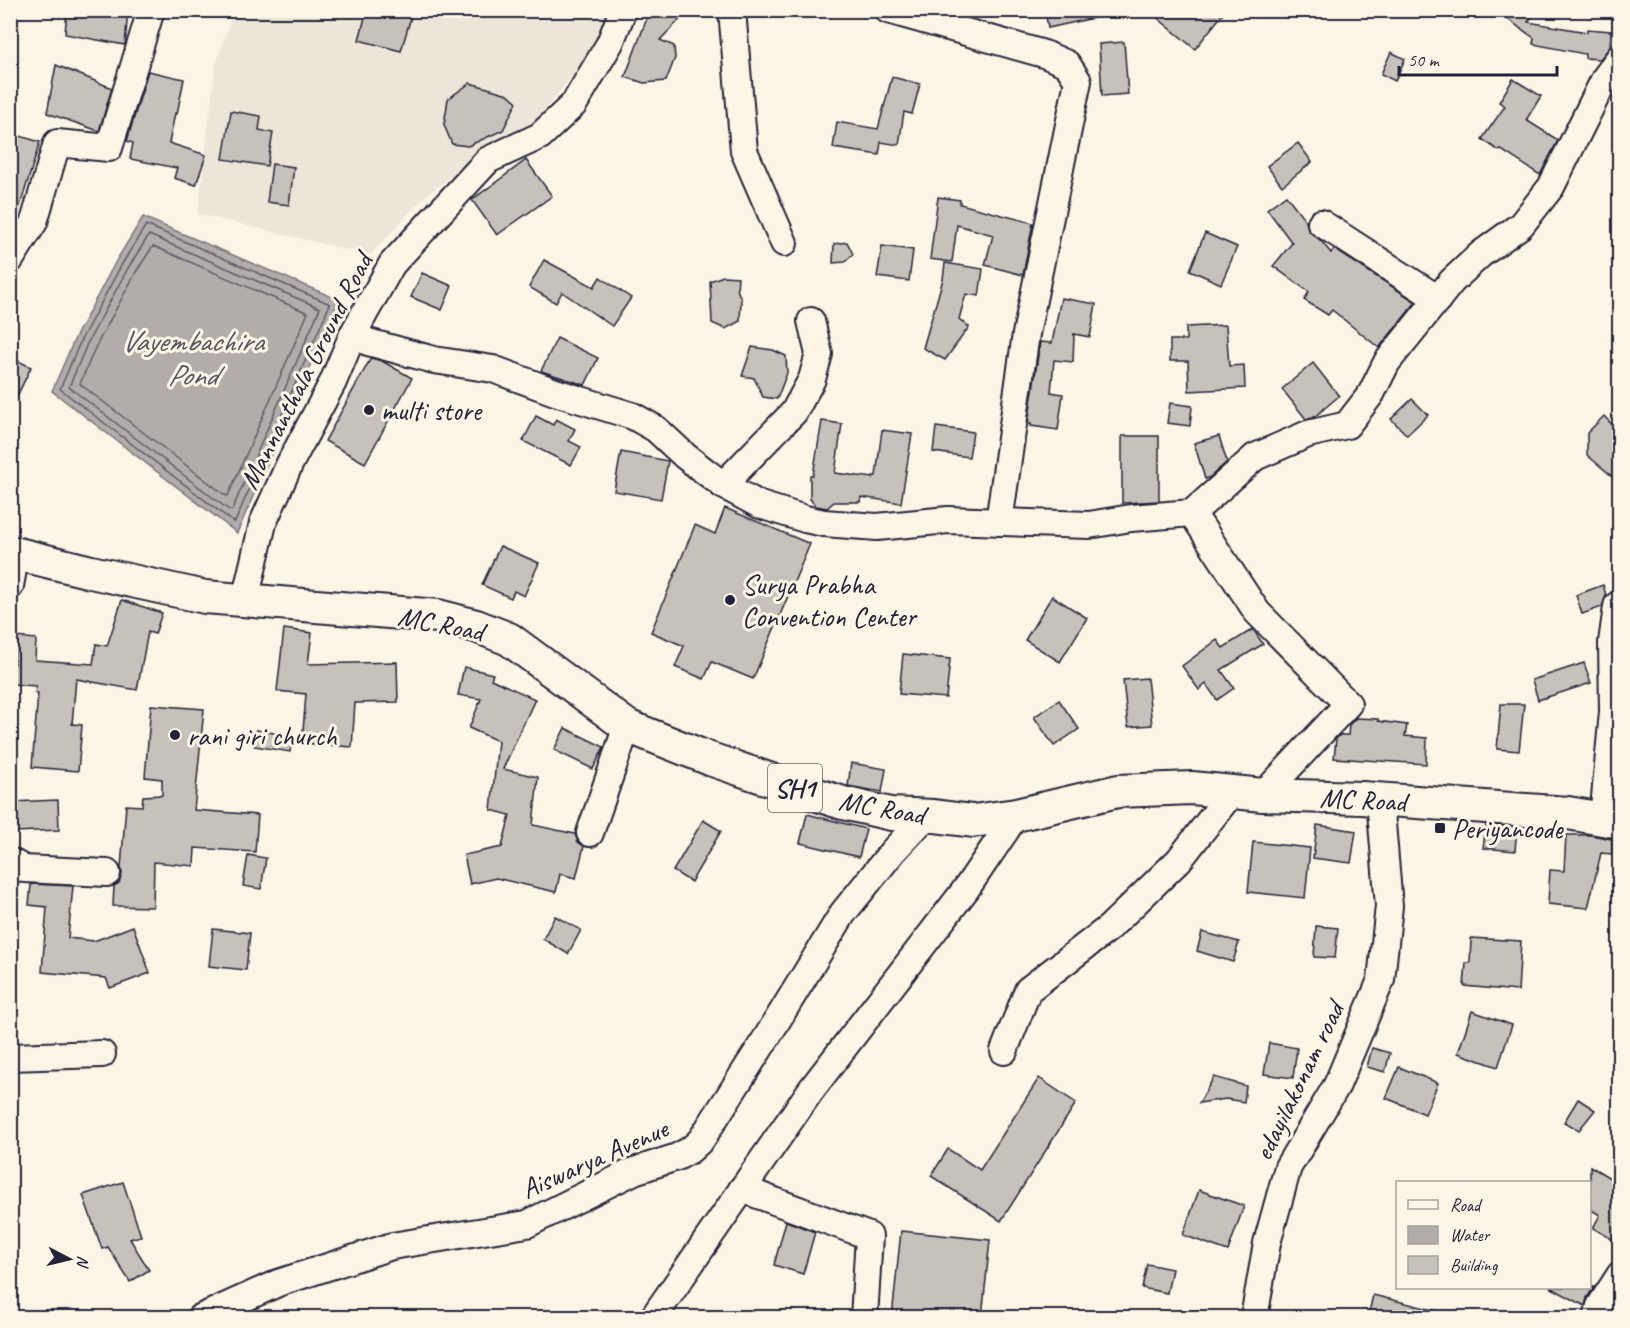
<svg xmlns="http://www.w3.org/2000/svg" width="1630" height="1328" font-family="Caveat,sans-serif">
<rect width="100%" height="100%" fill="#fcf5e5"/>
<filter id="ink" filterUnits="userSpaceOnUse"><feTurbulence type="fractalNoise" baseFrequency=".0167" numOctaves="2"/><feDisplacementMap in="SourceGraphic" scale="12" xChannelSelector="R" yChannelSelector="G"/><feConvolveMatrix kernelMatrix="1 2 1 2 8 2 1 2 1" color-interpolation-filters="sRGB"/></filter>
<g filter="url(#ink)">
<polygon fill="#ece5d8" points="234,11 609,11 605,22 574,74 530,128 471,162 424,197 370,255 198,214 216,63"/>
<polygon fill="#b2adab" stroke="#78757e" stroke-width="1.5" points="143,217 339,300 237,533 52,391 75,338 116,261"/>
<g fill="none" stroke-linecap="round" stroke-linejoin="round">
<g stroke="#5c5a68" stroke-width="1.5">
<polygon points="146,225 330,304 235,522 232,521 60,389 81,340 122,264"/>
<polygon points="149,235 320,308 232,510 229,510 69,387 87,344 128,268"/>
<polygon points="153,246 308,313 228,496 225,495 80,384 95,348 136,272"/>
</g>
</g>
<g fill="#c6c1bb" stroke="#22223b" stroke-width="1.5">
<polygon points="67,10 128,10 125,45 65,34"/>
<polygon points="367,10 413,10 401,51 359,40"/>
<polygon points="650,10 689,10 660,40 674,46 675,58 666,81 644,83 625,77"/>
<polygon points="1045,10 1093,10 1094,18 1048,28"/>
<polygon points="1148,10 1226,10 1195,49"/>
<polygon points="1495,10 1536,10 1528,22 1587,32 1587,29 1611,31 1610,47 1600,59 1585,58 1585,54 1533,44 1534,38"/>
<polygon points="1124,42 1128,94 1102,96 1099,44"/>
<polygon points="1391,52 1405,59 1395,81 1381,74"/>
<polygon points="56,65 112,88 99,131 47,113"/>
<polygon points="148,71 184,79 177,114 175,113 169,143 206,155 196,185 174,178 177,168 130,159 133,143 127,141"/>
<polygon points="892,77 920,84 912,114 904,112 899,145 881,142 879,155 833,148 837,122 878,129"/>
<polygon points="1513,79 1541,96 1526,120 1558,140 1540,175 1500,149 1499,151 1482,139 1505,106 1499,102"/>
<polygon points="470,83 508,94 517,102 503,130 468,146 452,144 444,125 448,99"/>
<polygon points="231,111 261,116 259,130 273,133 267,166 223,159"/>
<polygon points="10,133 40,142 14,225 10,225"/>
<polygon points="1298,143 1312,162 1282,186 1267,166"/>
<polygon points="526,160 552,196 497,235 472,200"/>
<polygon points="272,164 294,167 289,205 267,202"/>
<polygon points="1286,195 1306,221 1308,230 1321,241 1331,253 1334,249 1416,302 1379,348 1332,310 1328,315 1304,300 1309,292 1273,266 1292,243 1267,209"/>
<polygon points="938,197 960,200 960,204 1033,223 1023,275 985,265 993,235 957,225 952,262 930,259"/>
<polygon points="1205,233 1237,247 1221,284 1190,270"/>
<polygon points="847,242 853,254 845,262 833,263 834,244"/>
<polygon points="882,246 913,250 909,281 877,277"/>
<polygon points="544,260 594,287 600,277 631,298 612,326 562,292 556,303 529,287"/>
<polygon points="945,263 983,269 979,296 966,294 959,319 969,327 945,360 923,348 943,279"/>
<polygon points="422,273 452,286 442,310 411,297"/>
<polygon points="723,276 738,277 737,289 741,299 740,321 725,329 712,323 710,281"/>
<polygon points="1061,298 1096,304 1090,337 1074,334 1073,362 1054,360 1051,392 1063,394 1058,430 1031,426 1031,424 1028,424 1040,342 1052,343"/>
<polygon points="1226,325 1229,366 1244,365 1245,388 1189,391 1188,361 1170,361 1170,340 1186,340 1186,327"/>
<polygon points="557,338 598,358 585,385 541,371"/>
<polygon points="752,347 773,350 786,356 787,373 777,399 763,397 754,378 742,376"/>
<polygon points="10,357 31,367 10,411"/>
<polygon points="371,358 382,361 412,378 365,463 325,441"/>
<polygon points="1313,363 1339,396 1313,418 1306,419 1282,389"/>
<polygon points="1412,399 1428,415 1407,435 1391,419"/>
<polygon points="1170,403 1192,406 1190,426 1167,423"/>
<polygon points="536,416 553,425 556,419 575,429 569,441 581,447 571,465 523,441"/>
<polygon points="1604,416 1620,433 1620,483 1587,455 1587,433"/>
<polygon points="822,421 842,424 835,473 873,478 873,476 876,476 882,430 912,434 901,503 861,497 860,502 834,502 827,508 816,506 810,499 810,475 813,475"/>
<polygon points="936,427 973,432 969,457 933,452"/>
<polygon points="1122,436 1159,436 1159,501 1122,503"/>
<polygon points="1219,436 1227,462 1210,477 1205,479 1194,443"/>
<polygon points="621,452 668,461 661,499 614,491"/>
<polygon points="725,508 810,544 753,679 712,662 704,679 675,667 684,646 651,632 695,525 715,534"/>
<polygon points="500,546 539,563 524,596 514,591 511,598 482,585"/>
<polygon points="1603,585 1606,595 1602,607 1582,614 1576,595"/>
<polygon points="1052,596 1087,618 1060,662 1025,640"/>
<polygon points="122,600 162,613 155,634 148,632 137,690 76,679 72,724 82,725 78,771 32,767 38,693 35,693 36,686 12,684 16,637 36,639 35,660 93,664 96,644 107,646"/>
<polygon points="284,629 312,633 308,664 397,662 398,702 355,703 352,747 302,743 306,694 277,691"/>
<polygon points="1253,629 1263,644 1221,670 1234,688 1217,700 1206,684 1199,690 1182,666 1217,640 1223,648"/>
<polygon points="903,654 950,659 946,698 899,694"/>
<polygon points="1584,663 1591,683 1538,700 1532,680"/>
<polygon points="464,667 493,674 491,679 535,699 503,769 538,777 533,825 575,834 578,842 584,846 576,878 560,874 556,892 496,878 470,884 464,855 502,847 510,815 491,810 498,741 469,728 481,699 458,695"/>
<polygon points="1147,678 1152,725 1128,727 1123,680"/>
<polygon points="1059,700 1079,729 1054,746 1034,717"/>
<polygon points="1501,704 1524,704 1519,751 1497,749"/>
<polygon points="151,705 204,709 194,810 258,815 255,852 195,848 194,866 154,862 153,907 113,906 114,886 119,883 122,874 121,867 126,805 142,806 143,796 162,795 162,779 145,777"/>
<polygon points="1356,718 1378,719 1378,721 1407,725 1405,736 1427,738 1426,764 1334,758 1336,739 1340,735 1348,735 1349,725"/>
<polygon points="565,728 604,747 593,769 554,750"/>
<polygon points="256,730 293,736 290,752 254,746"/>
<polygon points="851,763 886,769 882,792 848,786"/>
<polygon points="58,800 59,830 14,832 12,802"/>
<polygon points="807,814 866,829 859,857 800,843"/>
<polygon points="703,820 721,831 691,882 673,871"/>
<polygon points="1317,825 1356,831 1351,863 1313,858"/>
<polygon points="1486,825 1517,827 1515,851 1483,848"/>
<polygon points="1566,835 1591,835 1612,839 1612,854 1601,853 1588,908 1548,904 1550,870 1564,871"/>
<polygon points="1253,842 1310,848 1305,898 1248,892"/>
<polygon points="248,855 266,858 261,889 243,886"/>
<polygon points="31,884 73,886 68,938 94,941 133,926 150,973 110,988 106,978 42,972 47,907 29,905"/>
<polygon points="555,916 581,930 568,954 543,939"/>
<polygon points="1316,926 1338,928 1335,958 1314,957"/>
<polygon points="213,929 250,933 246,970 209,966"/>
<polygon points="1202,932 1239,942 1233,962 1197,951"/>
<polygon points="1471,938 1521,941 1518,991 1464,986 1466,963 1470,963"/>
<polygon points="1472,1011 1512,1025 1498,1067 1458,1053"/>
<polygon points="1269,1043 1297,1048 1293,1078 1264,1074"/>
<polygon points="1372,1048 1390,1053 1385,1072 1367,1067"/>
<polygon points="1399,1067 1438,1083 1425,1114 1386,1098"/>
<polygon points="1214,1077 1246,1086 1244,1102 1226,1099 1199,1103"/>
<polygon points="1039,1078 1076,1103 1001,1221 931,1176 948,1149 980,1170"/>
<polygon points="1578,1099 1595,1110 1579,1130 1564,1122"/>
<polygon points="1590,1166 1620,1184 1620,1244 1593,1228 1600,1215 1590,1209"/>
<polygon points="123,1182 141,1236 130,1239 149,1270 130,1282 108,1247 102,1249 83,1195"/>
<polygon points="1199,1190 1244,1206 1228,1251 1183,1235"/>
<polygon points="786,1221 815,1232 803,1274 774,1265"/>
<polygon points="901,1231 990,1240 982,1317 892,1317"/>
<polygon points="1147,1264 1172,1269 1167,1293 1142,1288"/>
<polygon points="1550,1287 1594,1287 1587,1298 1585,1306"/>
<polygon points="1373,1295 1438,1311 1437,1317 1368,1317"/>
</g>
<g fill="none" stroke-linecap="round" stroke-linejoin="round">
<g stroke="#22223b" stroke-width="30">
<g id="minor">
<polyline points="732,10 744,151 784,243"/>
<polyline points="888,10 1044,54 1067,64 1078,81 1026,334 999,522"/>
<polyline points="1321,223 1438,299"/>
<polyline points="10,260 34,222 57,143 109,148 151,10"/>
<polyline points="353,334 368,342 434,360 493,369 555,392 633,416 656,429 685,456 723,485 760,505 805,519 824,523 877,527 948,520 1089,525 1131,518 1192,513 1255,457 1308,434 1347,425 1371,394 1387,362 1452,281 1481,254 1521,225 1551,187 1605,78 1620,57"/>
<polyline points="723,485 794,412 812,379 819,354 811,321"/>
<polyline points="1192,513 1257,612 1348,704 1263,795"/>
<polyline points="10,586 16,553"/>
<polyline points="245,600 263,523 290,463 333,382 353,334 392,264 488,160 540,136 574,104 610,43 623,10"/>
<polyline points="590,833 627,726"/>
<polyline points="10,861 24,869 107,873"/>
<polyline points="1004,1051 1028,990 1109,928 1179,860 1232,792"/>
<polyline points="10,1057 102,1054"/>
<polyline points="742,1189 869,1236 864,1318"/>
<polyline points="200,1318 278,1283 392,1246 527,1224 634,1171 677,1157 690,1150 701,1140 767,1037 843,913 893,851 926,816"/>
<polyline points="653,1318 811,1090 966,889 1016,815"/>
<polyline points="1254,1318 1267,1243 1288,1167 1337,1085 1381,980 1389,906 1380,800"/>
<polyline points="1597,1318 1600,1306 1620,1275"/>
</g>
</g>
<g stroke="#22223b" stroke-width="36">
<g id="major">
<polyline points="10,552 91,572 205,597 438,616 476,626 509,639 627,726 710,759 786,785 843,803 891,814 934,816 973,821 1016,815 1118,791 1192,788 1263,795 1362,798 1568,813 1620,822"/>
<polyline points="1606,819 1616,712 1615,643 1620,607"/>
</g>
</g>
<use href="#minor" stroke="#fcf5e5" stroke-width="26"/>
<use href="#major" stroke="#fcf5e5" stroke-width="32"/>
</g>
</g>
<g fill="#22223b" stroke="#fcf5e5" stroke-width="2">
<circle cx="369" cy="410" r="6"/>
<circle cx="730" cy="600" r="6"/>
<circle cx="175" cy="735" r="6"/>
<rect x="1434" y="822" width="12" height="12" rx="3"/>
</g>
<g text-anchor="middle" stroke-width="6" stroke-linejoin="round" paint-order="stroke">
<rect fill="#fcf5e5" stroke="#63616e" stroke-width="1.5" x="768" y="764" width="54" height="48" rx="4.5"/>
<g font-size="27" font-weight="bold" fill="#22223b">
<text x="795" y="797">SH1</text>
</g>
<g font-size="28" fill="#22223b" stroke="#fcf5e5">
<text transform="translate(305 371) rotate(-63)" y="10">Mannanthala Ground Road</text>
<text transform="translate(441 623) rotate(11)" y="10">MC Road</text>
<text transform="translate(1363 799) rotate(3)" y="10">MC Road</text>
<text transform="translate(882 807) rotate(10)" y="10">MC Road</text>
<text transform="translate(1298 1081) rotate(-64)" y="10">edayilakonam road</text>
<text transform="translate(594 1158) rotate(-24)" y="10">Aiswarya Avenue</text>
</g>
<g font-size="28" fill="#22223b" stroke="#fcf5e5" text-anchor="start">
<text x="381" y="420">multi store</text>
<text x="742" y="594">Surya Prabha<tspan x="742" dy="32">Convention Center</tspan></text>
<text x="187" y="745">rani giri church</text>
<text x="1452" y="838">Periyancode</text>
</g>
<g font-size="30" font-style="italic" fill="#545362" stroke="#fcf5e5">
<text x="192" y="351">Vayembachira<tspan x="192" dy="34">Pond</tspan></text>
</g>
</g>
<rect width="1630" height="1328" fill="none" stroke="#fcf5e5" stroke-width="36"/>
<rect x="18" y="18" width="1594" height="1292" fill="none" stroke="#22223b" stroke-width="2" filter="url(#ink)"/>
<rect x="1396" y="1181" width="195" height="108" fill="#fcf5e5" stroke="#a5a1a1" stroke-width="1.5"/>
<rect x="1408" y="1200" width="30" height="9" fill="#fcf5e5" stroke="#a5a1a1" stroke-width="1.5"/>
<text x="1450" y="1211" font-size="18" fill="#22223b">Road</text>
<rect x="1408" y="1226" width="30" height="18" fill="#b2adab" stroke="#a5a1a1" stroke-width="1.5"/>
<text x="1450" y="1241" font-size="18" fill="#22223b">Water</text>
<rect x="1408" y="1256" width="30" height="18" fill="#c6c1bb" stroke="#a5a1a1" stroke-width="1.5"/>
<text x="1450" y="1271" font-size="18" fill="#22223b">Building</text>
<g transform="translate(69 1259) rotate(97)" stroke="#fcf5e5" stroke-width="4.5" paint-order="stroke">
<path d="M0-4.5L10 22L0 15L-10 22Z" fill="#22223b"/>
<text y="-9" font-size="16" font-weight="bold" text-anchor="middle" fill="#22223b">N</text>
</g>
<path d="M1399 66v9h158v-9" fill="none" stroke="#22223b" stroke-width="3"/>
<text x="1408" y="66" font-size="18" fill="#22223b" stroke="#fcf5e5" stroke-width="4.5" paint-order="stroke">50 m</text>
</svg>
